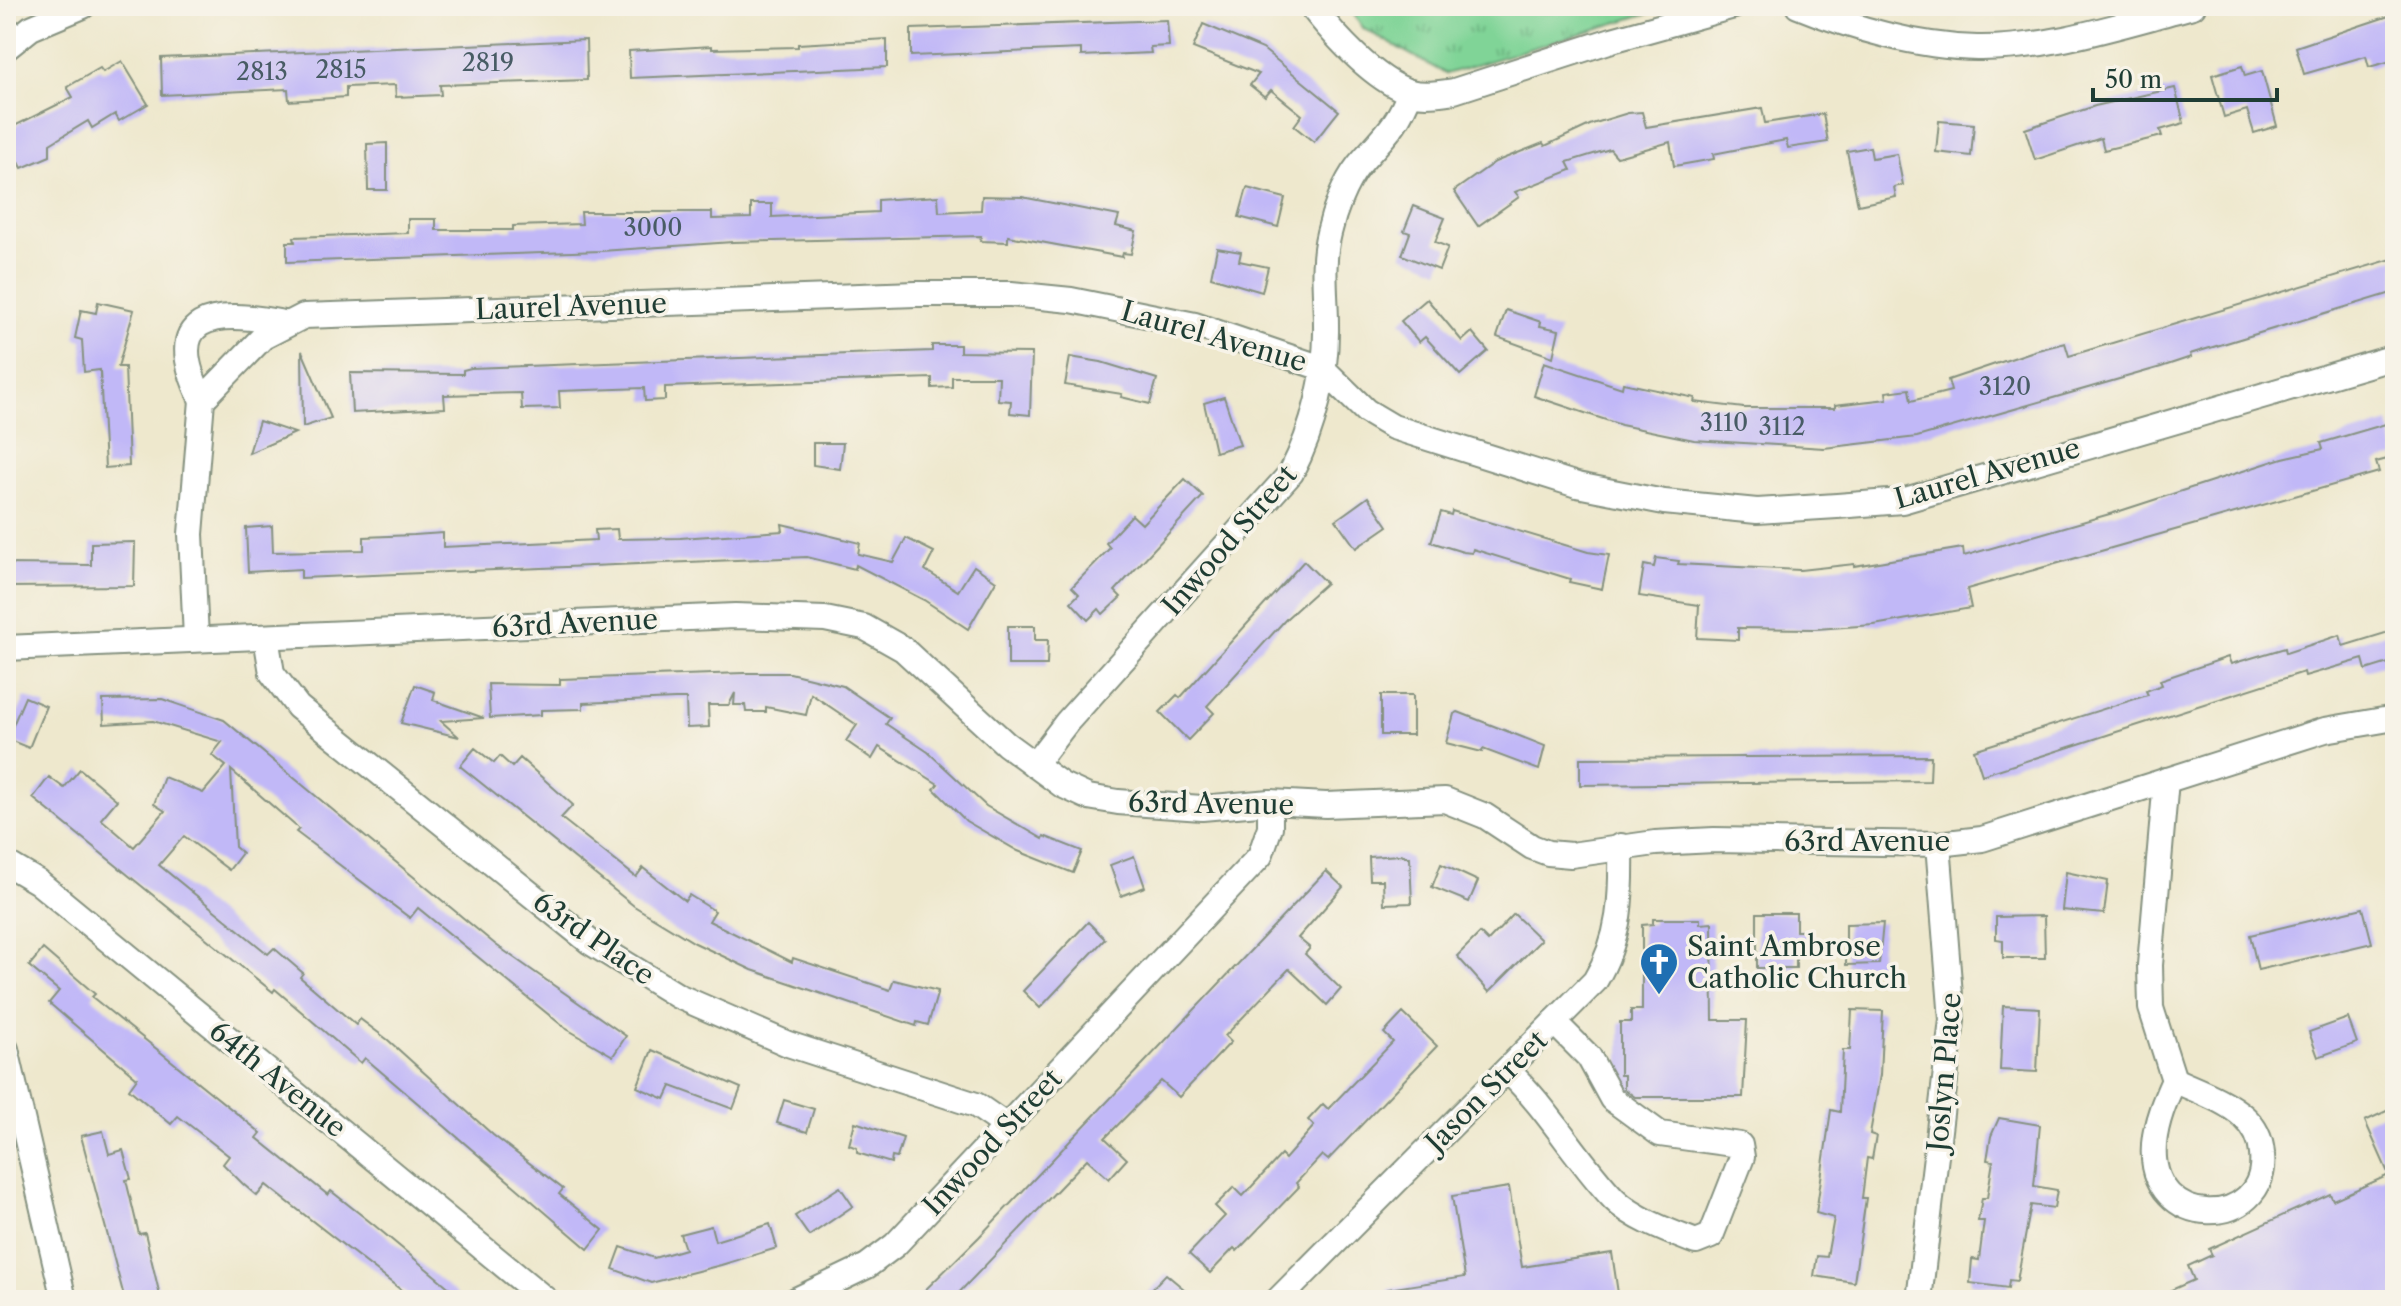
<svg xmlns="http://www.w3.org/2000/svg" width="2401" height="1306" font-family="'Libre Caslon Text',serif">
<defs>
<pattern id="grass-tufts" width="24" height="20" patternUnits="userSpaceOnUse" patternTransform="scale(2)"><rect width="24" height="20" fill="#80d497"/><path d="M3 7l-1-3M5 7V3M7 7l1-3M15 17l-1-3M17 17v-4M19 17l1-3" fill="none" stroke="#68ad7c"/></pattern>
</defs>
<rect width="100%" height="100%" fill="#f7f3e8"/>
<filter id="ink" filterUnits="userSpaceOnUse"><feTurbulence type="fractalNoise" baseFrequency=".0125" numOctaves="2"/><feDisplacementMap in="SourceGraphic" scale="16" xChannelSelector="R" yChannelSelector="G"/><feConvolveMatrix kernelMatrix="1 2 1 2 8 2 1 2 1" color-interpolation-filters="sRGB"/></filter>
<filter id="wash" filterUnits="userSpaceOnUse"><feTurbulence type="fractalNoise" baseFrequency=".006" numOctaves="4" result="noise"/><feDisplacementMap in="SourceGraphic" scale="32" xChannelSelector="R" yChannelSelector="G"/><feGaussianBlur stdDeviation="1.8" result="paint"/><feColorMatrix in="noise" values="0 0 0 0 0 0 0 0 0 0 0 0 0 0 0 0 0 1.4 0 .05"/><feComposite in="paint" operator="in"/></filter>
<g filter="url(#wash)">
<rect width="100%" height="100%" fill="#eee8cd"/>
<polygon fill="url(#grass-tufts)" stroke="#508866" stroke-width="2" points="1348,6 1672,6 1446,74 1364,29"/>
<g id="blocks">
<g fill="#c1b8f7">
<polygon points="2395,14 2395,60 2369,67 2366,56 2304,74 2296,47"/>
<polygon points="1167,20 1169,46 1150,47 1151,53 1081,56 1081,49 911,56 911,29"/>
<polygon points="1203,24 1263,49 1339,111 1314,142 1294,126 1302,115 1271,90 1265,97 1250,85 1259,74 1193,48"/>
<polygon points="887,39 887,67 630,78 629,51 712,46 712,49 798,47 798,44"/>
<polygon points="586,40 587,80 440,85 441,95 396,97 395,85 346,87 346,97 289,101 288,89 162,95 161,58"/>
<polygon points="122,61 148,104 119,121 115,114 92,128 88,121 50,144 50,156 22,168 19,162 6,167 6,130 73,97 67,87 100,68 103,72"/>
<polygon points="2242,66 2245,76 2262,71 2277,126 2254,133 2247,110 2224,117 2212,75"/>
<polygon points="2175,88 2184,123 2160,130 2162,136 2104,150 2101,138 2035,160 2025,129 2095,106"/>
<polygon points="1762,108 1765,123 1823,114 1828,142 1788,148 1786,140 1713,154 1714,159 1674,166 1670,142 1617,157 1610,149 1567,162 1571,170 1515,192 1519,197 1478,226 1454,191 1495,162 1543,143 1545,146 1592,124 1628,113 1642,112 1646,127"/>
<polygon points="1939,121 1974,124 1971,156 1936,152"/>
<polygon points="387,143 387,190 368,190 367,144"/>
<polygon points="1870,147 1872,158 1897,154 1903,185 1894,187 1896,197 1858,205 1847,151"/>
<polygon points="1247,188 1285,198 1278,227 1239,217"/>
<polygon points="938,196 939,212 981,210 982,196 1022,197 1119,216 1116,226 1136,231 1131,254 1123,253 1122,257 1008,236 1008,242 980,241 981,236 733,242 601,251 287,262 287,242 295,242 294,237 408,233 408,219 436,219 436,230 513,230 513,226 582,224 581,212 712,212 712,219 751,218 751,204 772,204 772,217 878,212 878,200"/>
<polygon points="1414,206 1445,218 1435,242 1448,247 1439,270 1402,255 1410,233 1404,231"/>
<polygon points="1217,248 1241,252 1239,261 1268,267 1262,292 1211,277"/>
<polygon points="2395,258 2395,292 2190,354 2191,357 2161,367 1917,437 1824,448 1694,440 1621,425 1534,396 1544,362 1622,388 1623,383 1695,398 1694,402 1744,408 1835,408 1835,405 1887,399 1886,392 1909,389 1911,401 1951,391 1948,380 2034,351 2065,343 2069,356"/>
<polygon points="1427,299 1462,341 1472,332 1488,351 1460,375 1425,337 1419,342 1401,321"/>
<polygon points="98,302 134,310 118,367 125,367 129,466 105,468 100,370 84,372 82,340 75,338 81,310 96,313"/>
<polygon points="1506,310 1541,322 1540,326 1559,330 1553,357 1497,337"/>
<polygon points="932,345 960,345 960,352 1032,353 1030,415 1010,413 1011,401 998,400 999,377 952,377 952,387 932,388 932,378 665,387 665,400 645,401 644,388 559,391 560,408 522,409 521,393 444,395 445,408 352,413 350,373 463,374 463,370 471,368 932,351"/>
<polygon points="302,351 331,418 303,427"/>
<polygon points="1070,357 1101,362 1157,379 1150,404 1121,397 1122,394 1065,385"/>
<polygon points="1224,397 1240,445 1215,452 1204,403"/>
<polygon points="259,421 295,433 249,453"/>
<polygon points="2389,423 2395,457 2376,462 2379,472 1967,589 1971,608 1874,625 1816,629 1738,628 1738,640 1697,638 1699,605 1639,596 1644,565 1654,567 1656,558 1679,561 1678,564 1800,570 1854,564 1854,566 1963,548 1964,556 2120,511 2283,458 2323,449 2321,443"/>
<polygon points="813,443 843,443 840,469 813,465"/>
<polygon points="1185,479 1203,496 1115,591 1121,597 1103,614 1099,609 1088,620 1071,602 1079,594 1072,587 1110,548 1106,543 1132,515 1142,524"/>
<polygon points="1368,497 1388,526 1356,548 1336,520"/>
<polygon points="1452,511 1588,552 1609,555 1602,589 1569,582 1570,579 1473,549 1472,553 1463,552 1431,542 1441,512 1451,515"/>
<polygon points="782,524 860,543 858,554 893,562 906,538 934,552 925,570 958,591 974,566 996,581 968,629 924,600 856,565 855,569 807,557 301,578 301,569 248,572 246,528 272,526 273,552 364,550 364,537 414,535 443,533 443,547 596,540 595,530 617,529 618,539 680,538 783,531"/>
<polygon points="135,542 134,586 6,587 6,564 91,565 91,543"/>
<polygon points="1304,561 1326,583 1287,618 1207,706 1214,713 1188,740 1160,712 1177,695 1180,698"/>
<polygon points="1008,626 1035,626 1035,640 1048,640 1047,665 1008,665"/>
<polygon points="2395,630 2395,661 2366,670 2363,659 2305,676 2304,672 1982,775 1974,750 2148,695 2146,691 2162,685 2160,680 2228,657 2231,664 2285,648 2286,653 2340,635 2343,646"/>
<polygon points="744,673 790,673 843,686 890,718 886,724 928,752 986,806 1043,839 1044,836 1082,851 1073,873 1018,851 966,821 934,789 938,784 879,747 872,759 846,741 857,725 811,694 806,715 766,707 766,712 746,712 745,705 734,705 735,693 729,705 708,705 709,727 687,728 686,699 675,699 583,703 583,709 541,710 541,715 490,718 488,684 560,685 560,679"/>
<polygon points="415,685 435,692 433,700 484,718 441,721 459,737 401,723"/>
<rect x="1381" y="695" width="32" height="40"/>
<polygon points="25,697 46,706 29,748 7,739"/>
<polygon points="162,699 224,720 496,945 626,1036 613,1056 565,1028 418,908 410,918 296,832 299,829 231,770 235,847 242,853 229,870 184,836 159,865 268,954 274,948 303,973 300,977 356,1025 360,1019 388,1040 493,1135 563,1189 559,1194 603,1230 588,1249 365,1058 361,1063 275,989 273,992 238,964 33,798 49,777 64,788 80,769 117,800 101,819 134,847 165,811 154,804 164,777 203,793 226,766 212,755 222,742 153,721 104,724 103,700"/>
<polygon points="1458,712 1545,746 1539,770 1483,749 1482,752 1446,743 1454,714"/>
<polygon points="475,748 494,763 500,756 512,767 520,758 573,805 561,818 636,877 643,868 685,901 689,895 715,911 709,921 792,962 793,958 890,990 894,980 938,991 928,1025 917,1022 916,1026 752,970 695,943 634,906 460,766"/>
<polygon points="1931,756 1930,781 1580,785 1580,758"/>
<polygon points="1401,855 1410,858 1412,903 1384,904 1383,880 1370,880 1369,857"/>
<polygon points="1134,856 1145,887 1121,896 1110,865"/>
<polygon points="1441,864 1478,881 1469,902 1432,887"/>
<polygon points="1326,871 1343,887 1298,938 1310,948 1305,954 1341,989 1327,1005 1289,969 1225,1036 1231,1042 1179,1097 1161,1081 1105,1138 1127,1159 1109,1179 1087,1159 952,1300 915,1300 979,1237"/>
<polygon points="2066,872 2108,881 2104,914 2062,910"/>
<polygon points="2363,908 2372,943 2258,970 2250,935"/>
<polygon points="1757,913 1796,913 1796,931 1808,931 1808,950 1796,951 1796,968 1757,968"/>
<polygon points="1514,914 1541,940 1489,992 1457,956 1480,933 1488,941"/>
<polygon points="2044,916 2045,958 2003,958 2003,940 1996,939 1996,917"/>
<polygon points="1653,919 1700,919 1700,924 1712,923 1713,1020 1747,1020 1743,1097 1635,1097 1624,1089 1624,1075 1620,1075 1620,1022 1631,1022 1631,1010 1642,1010 1642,925 1653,924"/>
<polygon points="1088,922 1105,939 1040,1008 1023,991"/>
<polygon points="1883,923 1879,964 1846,965 1846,924"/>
<polygon points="43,949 95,994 92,997 261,1133 257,1138 328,1195 331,1191 374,1225 464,1300 414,1300 266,1185 257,1196 243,1184 223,1164 229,1156 178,1116 171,1124 129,1089 137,1078 49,1003 59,991 29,966"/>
<polygon points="2003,1006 2040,1008 2037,1072 2000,1070"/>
<polygon points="1852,1010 1883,1011 1880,1075 1870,1134 1876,1136 1872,1159 1867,1158 1862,1198 1866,1198 1854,1282 1814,1276 1817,1256 1827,1257 1834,1218 1816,1213 1831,1110 1840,1112 1843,1050 1850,1050"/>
<polygon points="1403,1013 1437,1046 1328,1160 1322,1155 1296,1183 1299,1187 1237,1251 1234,1248 1210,1273 1189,1254 1225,1216 1215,1206 1234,1187 1243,1196 1281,1155 1285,1159 1314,1126 1308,1120 1323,1104 1328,1109 1393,1042 1384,1033"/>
<polygon points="2348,1018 2357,1043 2318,1057 2309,1032"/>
<polygon points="652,1050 741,1088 733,1109 671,1086 665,1099 637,1087"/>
<polygon points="784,1100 814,1109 807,1132 777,1123"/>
<polygon points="2395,1107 2395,1300 2149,1300 2194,1280 2188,1266 2212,1255 2209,1249 2330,1194 2333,1200 2389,1175 2365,1121"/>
<polygon points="1999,1118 2040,1125 2034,1186 2057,1190 2054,1208 2031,1205 2017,1281 2009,1280 2008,1288 1970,1283 1972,1259 1979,1260 1984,1221 1978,1221 1982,1198 1987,1198 1993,1161 1987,1160 1991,1136"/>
<polygon points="855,1122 903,1138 897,1158 892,1157 891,1163 857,1153 857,1148 849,1145"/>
<polygon points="103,1131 109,1154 123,1150 131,1179 126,1180 139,1234 145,1233 161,1300 125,1300 81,1136"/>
<polygon points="840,1187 853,1206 809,1236 795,1216"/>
<polygon points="1509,1187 1522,1267 1612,1253 1619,1300 1389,1300 1388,1289 1465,1277 1452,1196"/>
<polygon points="770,1224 777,1248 721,1265 651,1283 613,1269 621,1247 654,1258 685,1249 680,1234 711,1226 715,1241"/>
<polygon points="1166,1274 1197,1300 1141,1300"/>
</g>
</g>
</g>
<g filter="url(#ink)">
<use href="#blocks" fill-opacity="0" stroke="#869280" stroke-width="2"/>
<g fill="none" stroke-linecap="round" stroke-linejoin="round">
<g stroke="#869280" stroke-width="28">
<g id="minor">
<path d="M1311,6C1334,35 1374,80 1410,92C1424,96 1441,93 1454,91L1612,40L1734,6"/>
<path d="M1798,6C1852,28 1918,47 1977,48C2050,49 2123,24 2193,6"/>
<polyline points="6,48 31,28 83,6"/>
<path d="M202,400C160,314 213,309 284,323"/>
<polyline points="266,637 272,673 298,707 590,942 678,996 788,1044 976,1105 1005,1125"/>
<polyline points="196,638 191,534 202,400 263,337 304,316 916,294 1011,294 1071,300 1195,325 1322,368 1366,411 1393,427 1577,485 1664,502 1757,511 1837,506 1902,501 2395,357"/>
<polyline points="6,648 735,616 825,619 864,627 903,649 1006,744 1062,785 1088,797 1118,802 1202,808 1270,802 1326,805 1445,800 1485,816 1532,847 1548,853 1571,855 1655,843 1714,840 1938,844 1982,839 2325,730 2395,718"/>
<path d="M1034,765L1067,722L1291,473C1314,429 1327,375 1326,325C1326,294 1321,265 1329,233C1334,211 1344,184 1358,166C1381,138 1397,128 1410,92"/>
<polyline points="2166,780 2150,965 2151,1008 2174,1080"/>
<polyline points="6,863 38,882 546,1300"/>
<polyline points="6,1049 64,1300"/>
<path d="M1507,1070C1548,1108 1575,1158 1614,1199C1634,1219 1670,1232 1696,1242L1711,1236L1742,1157L1740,1145L1660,1134L1612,1099L1589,1057L1554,1022"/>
<path d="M2174,1080C2196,1090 2225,1100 2244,1117C2255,1127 2261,1140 2262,1154C2270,1230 2147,1234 2154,1144C2156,1121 2165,1100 2174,1080Z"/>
<polyline points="796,1300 867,1266 895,1245 1260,856 1270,827 1270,802"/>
<path d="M1278,1300L1595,981C1621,938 1622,896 1621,846"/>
<polyline points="1919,1300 1952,1020 1938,844"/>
</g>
</g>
<use href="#minor" stroke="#fff" stroke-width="24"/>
</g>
</g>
<defs>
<g id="church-pin" transform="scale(2)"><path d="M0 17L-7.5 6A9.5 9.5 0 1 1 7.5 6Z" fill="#1f6fb2" stroke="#f7f3e8"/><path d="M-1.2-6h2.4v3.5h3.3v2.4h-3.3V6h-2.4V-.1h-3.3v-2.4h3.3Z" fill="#fff"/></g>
</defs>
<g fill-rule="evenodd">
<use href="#church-pin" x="1659" y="962"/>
</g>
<g text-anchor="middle" stroke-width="7" stroke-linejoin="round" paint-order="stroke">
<g font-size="24" fill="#485c65">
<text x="488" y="71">2819</text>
<text x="341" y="78">2815</text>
<text x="262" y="80">2813</text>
<text x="653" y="236">3000</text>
<text x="2005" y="395">3120</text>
<text x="1724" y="431">3110</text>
<text x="1782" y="435">3112</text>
</g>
<g font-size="28" fill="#1f3d34" stroke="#f7f3e8">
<text transform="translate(571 306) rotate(-2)" y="10">Laurel Avenue</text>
<text transform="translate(1214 336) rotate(16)" y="10">Laurel Avenue</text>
<text transform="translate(1987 473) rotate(-16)" y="10">Laurel Avenue</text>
<text transform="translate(1229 540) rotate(-49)" y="10">Inwood Street</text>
<text transform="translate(575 623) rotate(-3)" y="10">63rd Avenue</text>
<text transform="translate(1211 803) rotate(1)" y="10">63rd Avenue</text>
<text x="1867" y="851">63rd Avenue</text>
<text transform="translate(594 938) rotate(35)" y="10">63rd Place</text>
<text transform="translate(1944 1072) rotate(-85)" y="10">Joslyn Place</text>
<text transform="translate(278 1079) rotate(39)" y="10">64th Avenue</text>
<text transform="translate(1486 1091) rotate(-45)" y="10">Jason Street</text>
<text transform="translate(992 1142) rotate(-47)" y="10">Inwood Street</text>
</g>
<g font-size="28" fill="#1f3d34" stroke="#f7f3e8" text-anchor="start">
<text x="1687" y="956">Saint Ambrose<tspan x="1687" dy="32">Catholic Church</tspan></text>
</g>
</g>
<rect width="2401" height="1306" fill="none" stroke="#f7f3e8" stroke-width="32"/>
<path d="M2093 88v12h184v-12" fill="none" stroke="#1f3d34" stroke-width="4"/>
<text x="2105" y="88" font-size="24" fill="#1f3d34" stroke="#f7f3e8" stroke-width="6" paint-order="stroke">50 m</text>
</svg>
